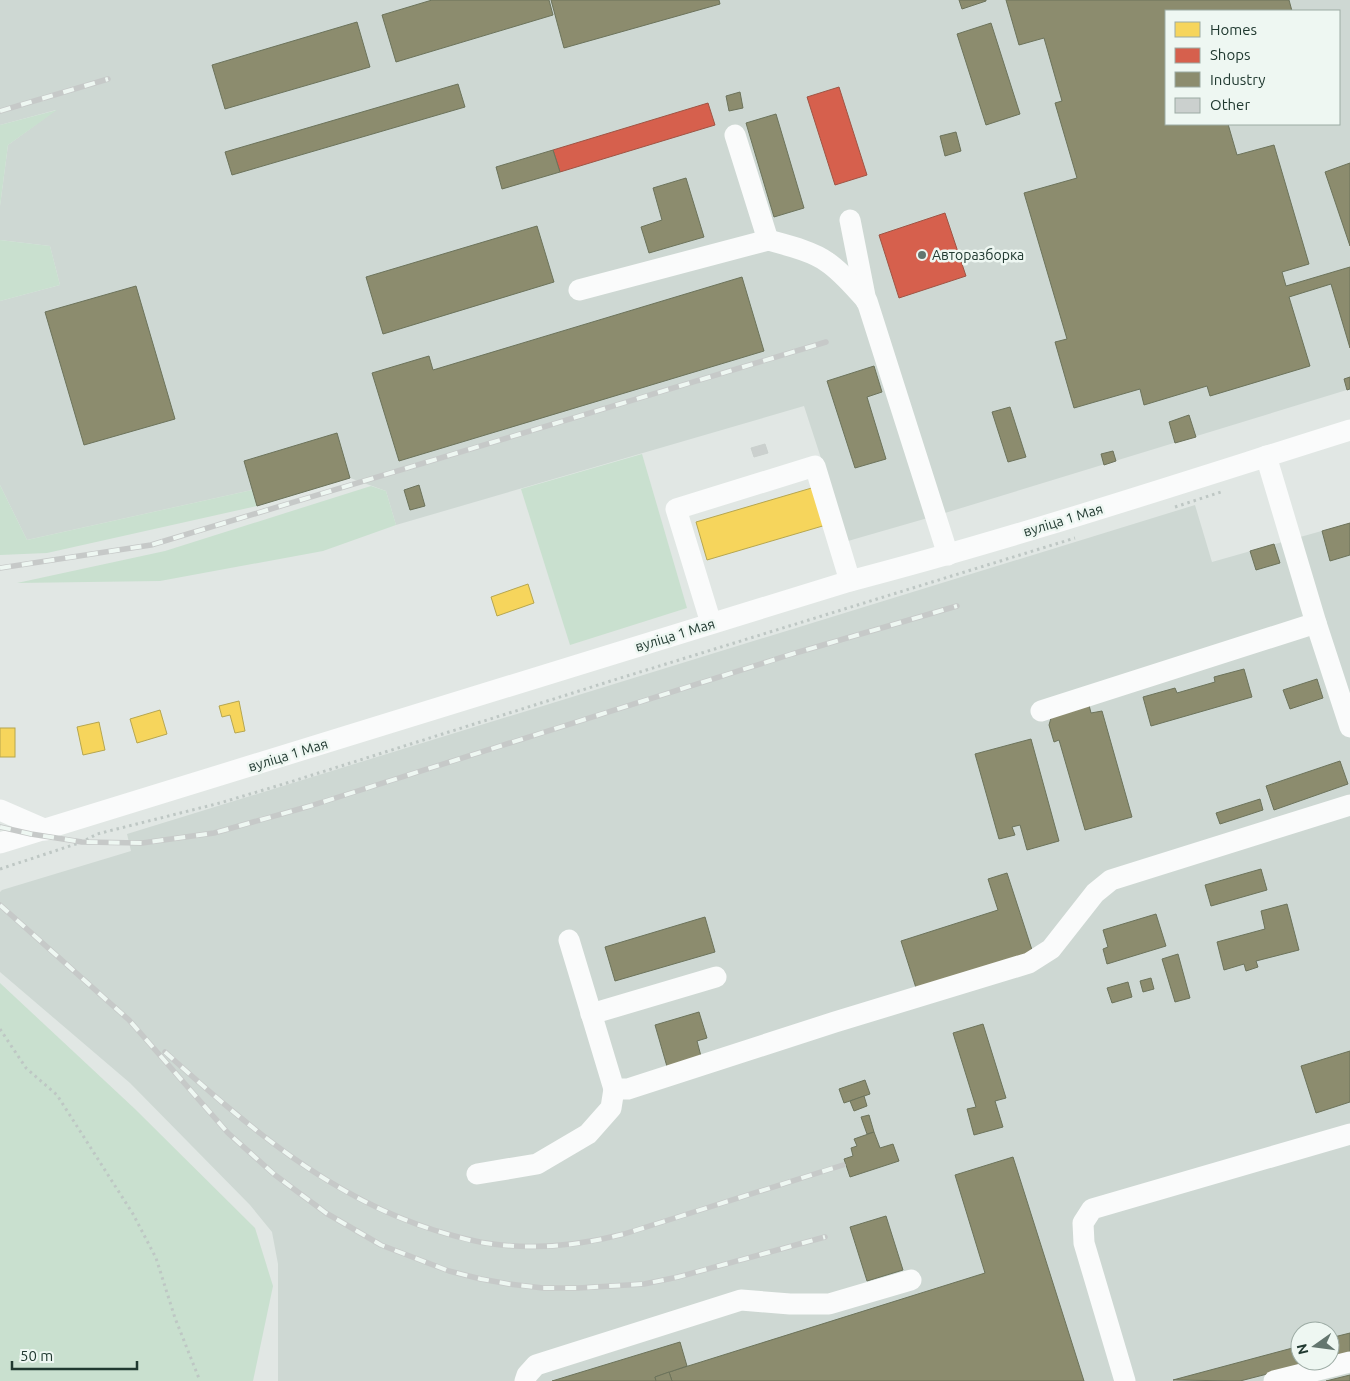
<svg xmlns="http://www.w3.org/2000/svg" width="1350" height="1381" font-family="Ubuntu,sans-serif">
<rect width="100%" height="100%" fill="#e1e7e4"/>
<g fill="#ced8d3" fill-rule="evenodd">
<path d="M0,0H1350V389L945,513L848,541L804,406L396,525L386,491L350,478L257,506L252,490L27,540L0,485V301L60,285L50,246L0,240V206L8,145L56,110L0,125ZM1166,11H1339V124H1166Z"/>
<path d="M1195,505L1212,562L1350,523V1381H278V1264L272,1232L250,1205L130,1083L0,972V892L2,890L131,851L127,834ZM1300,1331H1330V1361H1300Z"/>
</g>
<g fill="#c9e0cf">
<polygon points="57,110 8,145 0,206 0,125"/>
<polygon points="0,240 50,246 60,285 0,301"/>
<polygon points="642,454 687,608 570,645 521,489"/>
<polygon points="0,485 27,540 252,490 257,506 47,553 0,555"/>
<polygon points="371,486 386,491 396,525 323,551 160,581 17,583 165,551"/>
<polygon points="0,983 135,1109 255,1228 273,1286 253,1381 0,1381"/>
</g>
<g fill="#f6d55c" stroke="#b6a64f">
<polygon points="815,487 826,525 707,560 696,522"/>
<polygon points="528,584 534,603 497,616 491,597"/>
<polygon points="239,701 245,731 235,733 230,715 222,717 219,706"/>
<polygon points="160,710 167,734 137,743 130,719"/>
<polygon points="99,722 105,750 83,755 77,727"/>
<rect x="0" y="728" width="15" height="29"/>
</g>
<g fill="#d6604d" stroke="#9f5444">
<polygon points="839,87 867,175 835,185 807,97"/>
<polygon points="708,103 715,125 560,172 553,150"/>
<polygon points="945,213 966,276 899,298 879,235"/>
</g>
<g fill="#8c8c6e" stroke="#6c735b">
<polygon points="432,0 549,0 553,15 396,62 382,15"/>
<polygon points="551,0 719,0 720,4 564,48"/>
<polygon points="959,0 986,0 986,1 962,9"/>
<polygon points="1006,0 1289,0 1292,11 1166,11 1166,124 1228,124 1237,155 1274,145 1309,264 1282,272 1286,286 1350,267 1350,348 1331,284 1289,297 1310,366 1210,396 1207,386 1144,405 1140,389 1074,408 1055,342 1067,339 1024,193 1077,178 1055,103 1062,101 1044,38 1019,45"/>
<polygon points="357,22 370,67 225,109 212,65"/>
<polygon points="991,23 1020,114 986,125 957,34"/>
<polygon points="458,84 465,107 232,175 225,152"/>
<polygon points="740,92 743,108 729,111 726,96"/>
<polygon points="776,114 804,208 774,217 746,123"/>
<polygon points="956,132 961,151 945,156 940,136"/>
<polygon points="553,150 560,172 502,189 496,167"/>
<polygon points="1350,163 1350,246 1325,172"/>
<polygon points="686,178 704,237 649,253 641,227 662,220 653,188"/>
<polygon points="537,226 554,282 383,334 366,277"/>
<polygon points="742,277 764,351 399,461 372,373 429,356 433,370"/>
<polygon points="136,286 175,419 84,445 45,312"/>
<polygon points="874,366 882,392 867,397 886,459 855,468 827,381"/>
<polygon points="1350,377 1350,389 1347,390 1344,379"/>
<polygon points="1010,407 1026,457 1008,462 992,412"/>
<polygon points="1189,415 1196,437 1175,443 1169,422"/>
<polygon points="337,433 350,478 257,506 244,461"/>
<polygon points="1113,451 1116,461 1104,465 1101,454"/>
<polygon points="419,485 425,506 410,510 404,490"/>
<polygon points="1350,523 1350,555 1330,561 1322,531"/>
<polygon points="1274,544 1280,563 1256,570 1250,551"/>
<polygon points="1244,669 1252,697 1151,726 1143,697 1175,688 1177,693 1215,682 1214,677"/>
<polygon points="1317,679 1323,698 1290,709 1283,690"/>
<polygon points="1088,701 1091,713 1102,711 1132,817 1085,830 1059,740 1054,742 1049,725 1053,711"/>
<polygon points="1031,739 1059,841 1027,850 1020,825 1012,827 1015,835 999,839 975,754"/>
<polygon points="1340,761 1348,784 1274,810 1266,786"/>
<polygon points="1260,799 1263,810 1220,824 1216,813"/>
<polygon points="1261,869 1267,890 1211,906 1205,885"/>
<polygon points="1007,873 1033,953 917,991 901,941 998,910 988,879"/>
<polygon points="1287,904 1299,950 1256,961 1258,967 1246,971 1244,964 1224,970 1217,942 1265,929 1261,911"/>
<polygon points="1156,914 1166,946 1107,964 1103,949 1108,947 1103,930"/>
<polygon points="705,917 715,952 615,981 605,947"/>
<polygon points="1178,954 1190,998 1175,1002 1162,959"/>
<polygon points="1151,978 1154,989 1143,992 1140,981"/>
<polygon points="1128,982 1132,997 1112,1003 1107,988"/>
<polygon points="699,1012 707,1038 697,1041 702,1060 668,1070 655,1025"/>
<polygon points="983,1024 1006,1098 995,1101 1003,1127 974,1135 967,1109 976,1107 953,1033"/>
<polygon points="1350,1051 1350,1102 1316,1113 1301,1066"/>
<polygon points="865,1080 870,1094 844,1103 839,1089"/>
<polygon points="864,1096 867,1106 854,1111 850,1101"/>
<polygon points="869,1115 874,1132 867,1134 861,1117"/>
<polygon points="874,1132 880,1148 893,1144 899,1161 850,1177 844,1159 853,1156 851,1148 857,1146 854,1139"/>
<polygon points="1013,1157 1084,1381 672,1381 669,1372 985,1273 955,1175"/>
<polygon points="886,1216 903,1270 867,1281 850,1227"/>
<polygon points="1350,1333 1350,1353 1330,1358 1330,1338"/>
<polygon points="680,1342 687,1366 655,1377 656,1381 552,1381"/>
<polygon points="1300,1346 1300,1361 1318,1361 1240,1381 1173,1380"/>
<polygon points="669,1372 672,1381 656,1381 655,1377"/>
<polygon points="1350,1375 1350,1381 1326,1381"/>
</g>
<polygon fill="#cbd0ce" stroke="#cad0cd" points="765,444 768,453 754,457 751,448"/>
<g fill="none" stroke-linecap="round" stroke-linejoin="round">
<g stroke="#bec7c4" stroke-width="3" stroke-dasharray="2.5 4" stroke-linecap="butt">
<polyline points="1175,507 1221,492"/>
<polyline points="0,869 82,842 97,834 220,803 290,782 614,680 1075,538"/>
<polyline points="0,1029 26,1068 57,1095 133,1214 156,1258 175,1318 200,1381"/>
</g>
<g stroke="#fafbfb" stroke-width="21">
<polyline points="735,135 768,240"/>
<polyline points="850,220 866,301"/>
<path d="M579,290L768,240C786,245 812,251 827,262C842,272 855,288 867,301L948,555"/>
<polyline points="1266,456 1316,623 1350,727"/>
<polyline points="711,623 676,509 815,466 850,581"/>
<polyline points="1041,711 1316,623"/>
<polyline points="0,810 46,830"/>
<path d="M0,843L850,581C1019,537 1184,482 1350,430"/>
<polyline points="569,940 614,1089 628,1089 835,1022 1029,963 1051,949 1095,893 1111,880 1350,805"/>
<polyline points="591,1014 716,977"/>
<polyline points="477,1174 537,1164 588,1134 611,1108 614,1089"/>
<polyline points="525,1381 527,1375 536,1365 741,1300 790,1304 829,1304 911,1280"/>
<polyline points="1125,1381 1084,1243 1083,1223 1092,1209 1350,1134"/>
<polyline points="1274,1381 1350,1362"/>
</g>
<g stroke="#c6c9c8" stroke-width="5.5">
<g id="rail">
<polyline points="0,111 108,79"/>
<polyline points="0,568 151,545 826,342"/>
<polyline points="0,827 31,834 82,842 142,843 214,833 310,806 792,654 957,606"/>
<polyline points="0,905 129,1020 228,1133 275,1175 326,1213 381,1245 449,1271 481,1279 509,1284 543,1288 578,1288 644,1284 678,1277 825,1237"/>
<path d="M165,1052C246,1125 329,1197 434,1230C454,1236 473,1242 493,1244C538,1250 581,1245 624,1234L843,1165"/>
</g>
</g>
<use href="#rail" stroke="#eef7f2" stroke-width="4" stroke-dasharray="11" stroke-linecap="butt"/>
</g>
<circle fill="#64766f" stroke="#eef7f2" stroke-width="2" cx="922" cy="255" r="5"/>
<g text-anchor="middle" stroke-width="5" stroke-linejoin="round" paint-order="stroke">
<g font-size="14" fill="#203930" stroke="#eef7f2" text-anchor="start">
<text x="932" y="260">Авторазборка</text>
</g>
<g font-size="14" fill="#203930" stroke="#eef7f2">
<text transform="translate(1063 520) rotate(-17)" y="5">вуліца 1 Мая</text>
<text transform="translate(675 635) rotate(-17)" y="5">вуліца 1 Мая</text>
<text transform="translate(288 755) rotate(-17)" y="5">вуліца 1 Мая</text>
</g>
</g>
<rect x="1165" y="10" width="175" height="115" fill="#eef7f2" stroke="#9caba4"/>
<rect x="1175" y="22" width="25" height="15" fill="#f6d55c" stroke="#9caba4"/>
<text x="1210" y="35" font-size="15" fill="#203930">Homes</text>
<rect x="1175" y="48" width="25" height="15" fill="#d6604d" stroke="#9caba4"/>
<text x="1210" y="60" font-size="15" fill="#203930">Shops</text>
<rect x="1175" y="72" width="25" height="15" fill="#8c8c6e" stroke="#9caba4"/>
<text x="1210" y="85" font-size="15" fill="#203930">Industry</text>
<rect x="1175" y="98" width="25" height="15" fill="#cbd0ce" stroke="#9caba4"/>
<text x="1210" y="110" font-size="15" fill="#203930">Other</text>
<g transform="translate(1315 1346) rotate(256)"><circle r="24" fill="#eef7f2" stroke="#9caba4"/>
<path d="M0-4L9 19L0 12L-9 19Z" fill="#64766f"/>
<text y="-8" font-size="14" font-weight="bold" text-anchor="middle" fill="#203930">N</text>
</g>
<path d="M12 1361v8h125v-8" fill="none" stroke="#203930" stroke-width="2.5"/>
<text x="20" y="1361" font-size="15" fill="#203930" stroke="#eef7f2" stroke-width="4" paint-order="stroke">50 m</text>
</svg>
